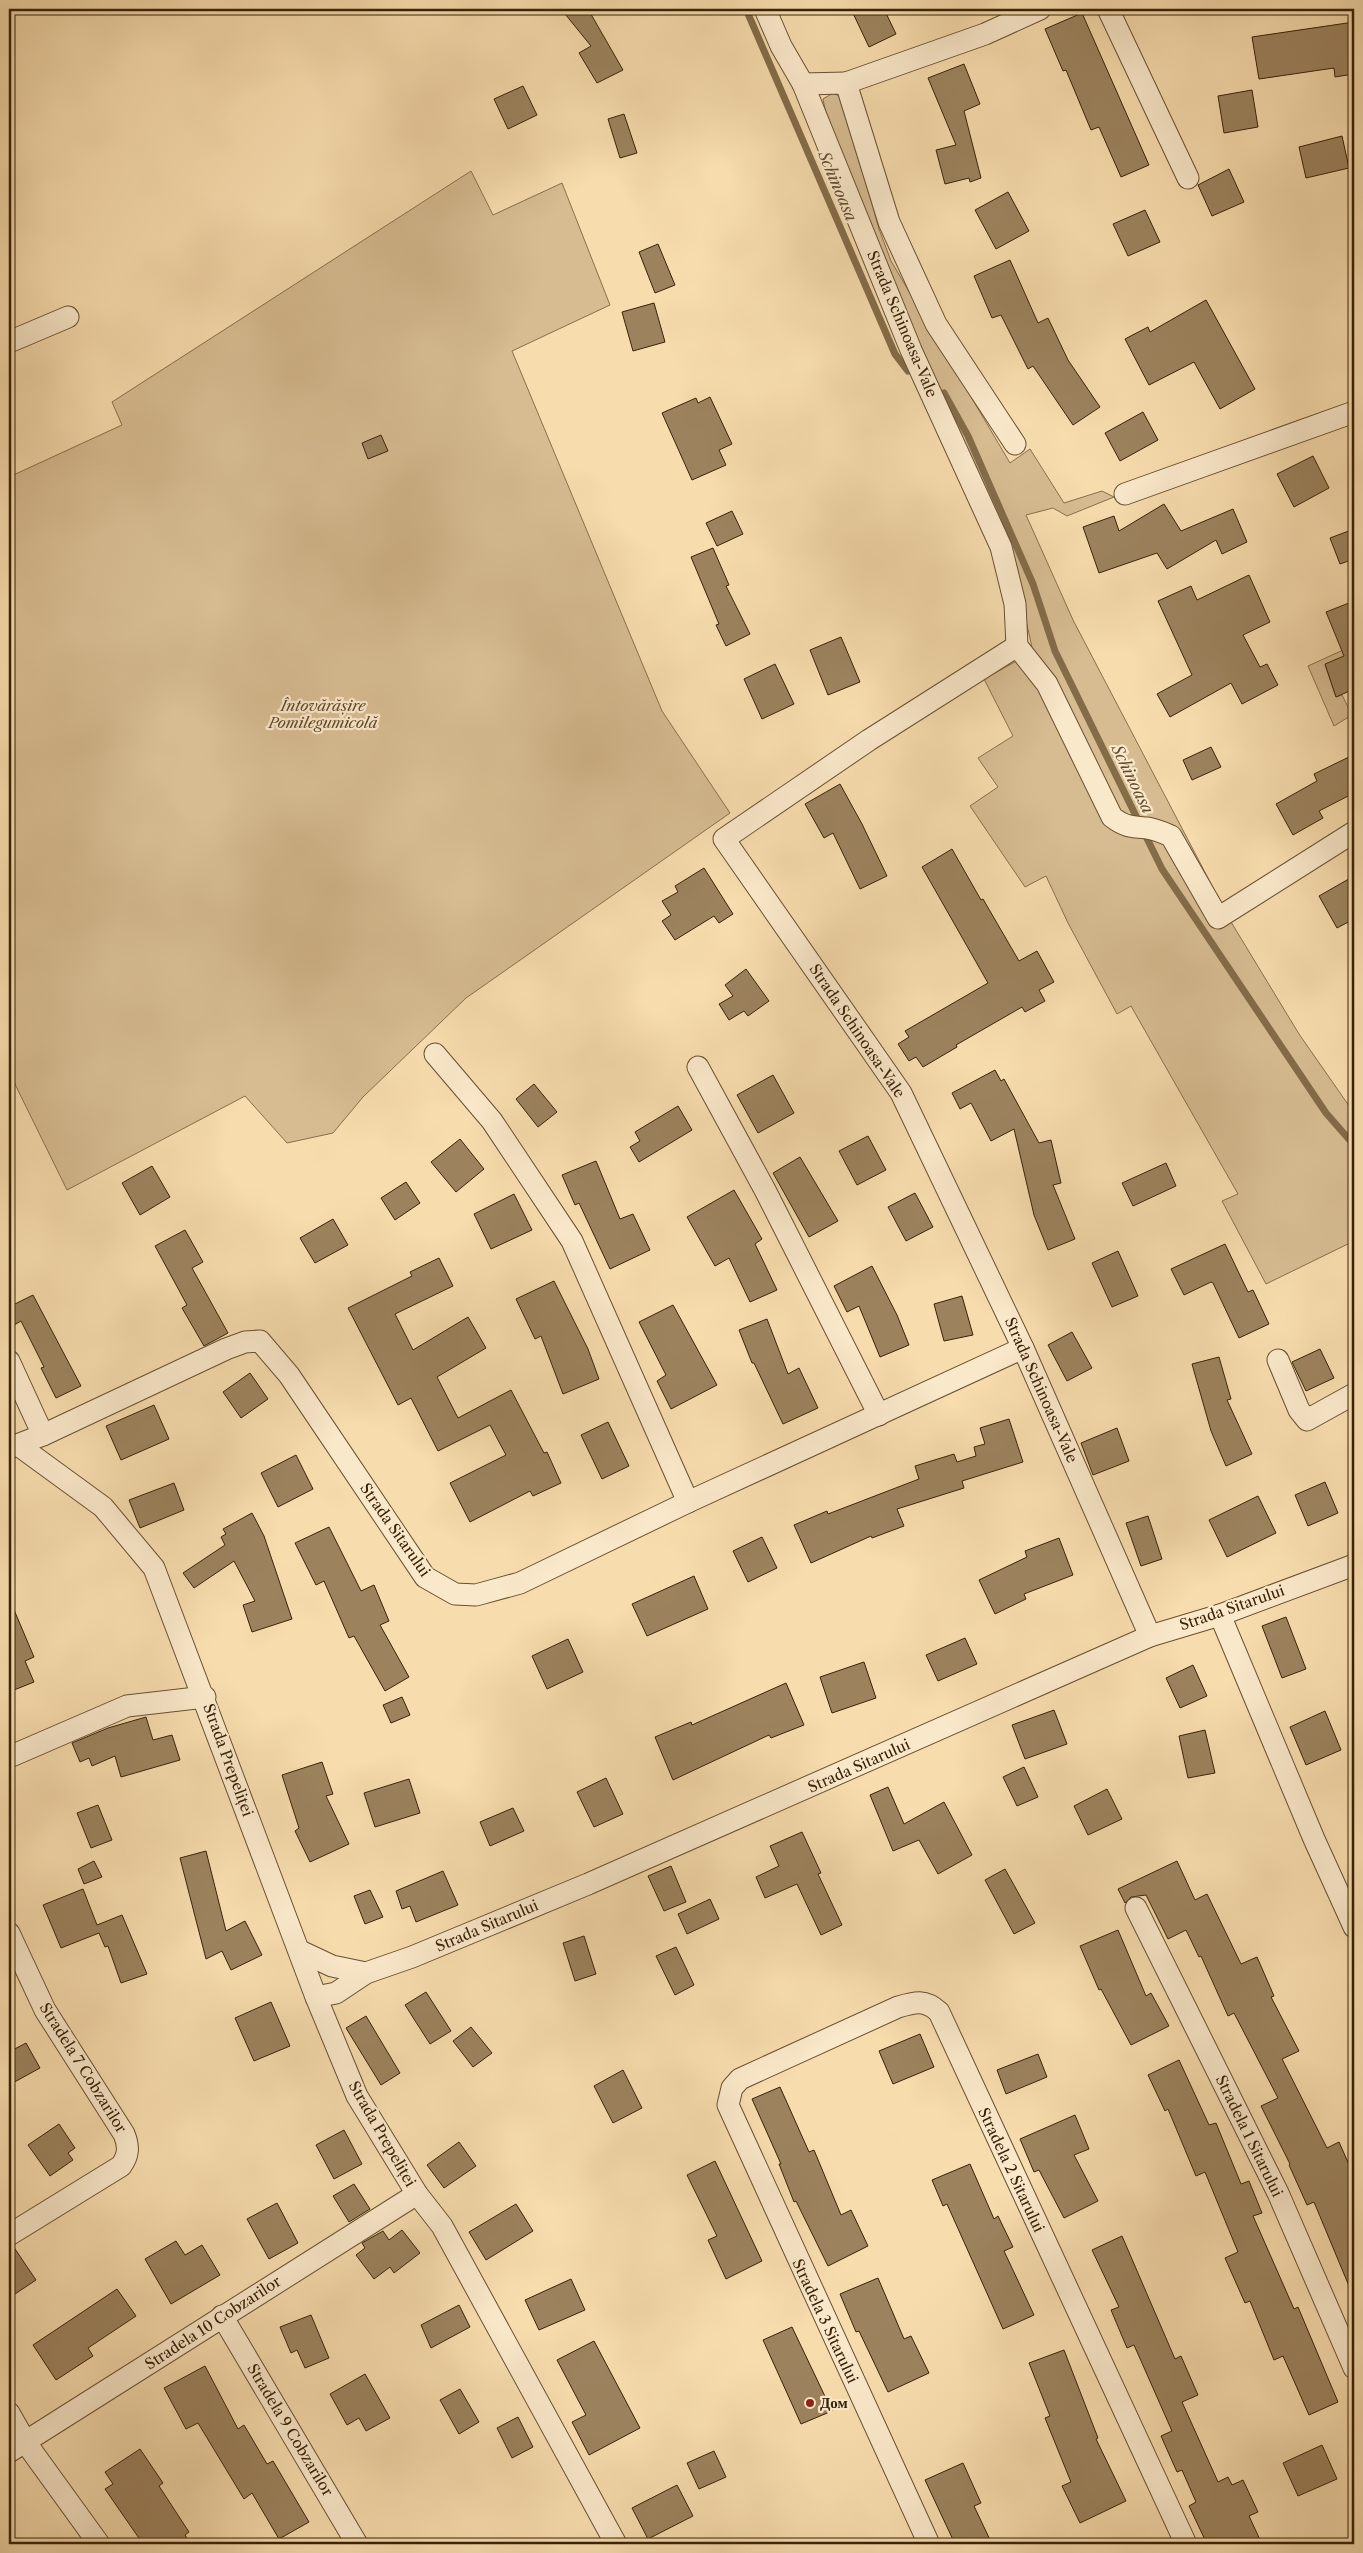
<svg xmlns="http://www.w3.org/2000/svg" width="1363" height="2553" font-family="'Libre Caslon Text',serif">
<rect width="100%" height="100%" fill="#f7dcad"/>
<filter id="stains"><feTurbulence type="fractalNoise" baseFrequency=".004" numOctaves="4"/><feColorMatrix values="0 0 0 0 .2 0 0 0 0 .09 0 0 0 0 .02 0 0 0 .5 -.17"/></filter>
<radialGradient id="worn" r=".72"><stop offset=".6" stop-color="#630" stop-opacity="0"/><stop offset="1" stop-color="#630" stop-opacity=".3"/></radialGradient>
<g fill="#d7bc91" stroke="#886f4c">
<polygon points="833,93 843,98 879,229 891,261 1010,463 1030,449 1064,503 1102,491 1114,497 1067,516 1053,508 1026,515 1073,620 1231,922 1299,1034 1354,1113 1354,1241 1266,1284 1222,1201 1238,1194 1131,1006 1117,1014 1068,923 1046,876 1025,887 970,806 998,787 978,758 1013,736 984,679 1033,652 1016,575 885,270 825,109 823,99"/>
<polygon points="471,171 493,215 562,183 610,305 512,351 662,711 730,813 466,998 363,1097 333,1133 287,1143 245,1096 67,1190 9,1072 9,477 122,425 112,402"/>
<polygon points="1354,645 1354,652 1325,665 1336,697 1342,695 1352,715 1334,726 1308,666"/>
</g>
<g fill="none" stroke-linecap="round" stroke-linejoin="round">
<g stroke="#846c49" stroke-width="7">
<polyline points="746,9 895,354 908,371"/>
<polyline points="944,393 968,436 1033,584 1055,651 1162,869 1326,1113 1354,1145"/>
</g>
</g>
<g fill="#9c835e" stroke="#392208">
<polygon points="561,9 588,9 623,70 597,83 579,53 591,46"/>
<polygon points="851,9 884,9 896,34 869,47"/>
<polygon points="1082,13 1149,165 1121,177 1099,127 1091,130 1066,70 1063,71 1045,29"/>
<polygon points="1354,22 1354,74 1335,77 1334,68 1259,79 1252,37"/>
<polygon points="964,64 980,104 964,111 981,178 970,182 969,178 945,184 936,150 956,145 928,78"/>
<polygon points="523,86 537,115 508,129 494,99"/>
<polygon points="1252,90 1258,127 1224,133 1218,96"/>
<polygon points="624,114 637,153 620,158 608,119"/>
<polygon points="1342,136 1349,168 1306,178 1299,147"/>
<polygon points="1229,169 1244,202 1212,216 1198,185"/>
<polygon points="1008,192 1029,231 996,249 975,210"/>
<polygon points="1145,210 1160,242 1128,256 1113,224"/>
<polygon points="658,244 675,285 655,293 639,252"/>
<polygon points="1010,260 1038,323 1048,318 1068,360 1100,407 1073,425 1033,366 1028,369 1001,315 992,318 974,276"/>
<polygon points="1206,300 1255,389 1220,409 1194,362 1149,385 1125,339 1148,327 1150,332"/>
<polygon points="654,303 665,342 633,351 622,312"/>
<polygon points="710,397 732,444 719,450 726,465 692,480 662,413 696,398 698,403"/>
<polygon points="1143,412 1158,440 1120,461 1105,433"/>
<polygon points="381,435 388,451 368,459 362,443"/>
<polygon points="1313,456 1329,488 1294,507 1277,474"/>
<polygon points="1164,504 1181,531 1233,509 1247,542 1222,554 1216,540 1167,569 1157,553 1099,573 1083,527 1114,516 1119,531"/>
<polygon points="732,511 743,534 717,546 706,523"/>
<polygon points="1354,529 1354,559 1340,564 1330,538"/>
<polygon points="713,548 729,585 726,586 750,634 726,646 716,625 719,624 691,557"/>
<polygon points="1249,575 1270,622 1243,635 1260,667 1267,664 1278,685 1242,704 1231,683 1170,717 1157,694 1192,675 1158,601 1191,586 1197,600"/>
<polygon points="1354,601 1354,689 1336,697 1325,664 1344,656 1326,612"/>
<polygon points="841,637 860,682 828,695 810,650"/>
<polygon points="775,664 794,704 762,719 744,679"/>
<polygon points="1211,747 1221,767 1192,780 1183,760"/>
<polygon points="1349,757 1354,766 1354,793 1319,811 1323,818 1293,835 1276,804 1317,781 1314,774"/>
<polygon points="840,784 862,824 887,876 860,889 833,833 824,838 805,804"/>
<polygon points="952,849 981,900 983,899 1019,961 1037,951 1054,982 1039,990 1045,1001 1025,1012 1022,1007 956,1045 957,1047 923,1067 916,1057 909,1061 898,1044 909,1037 905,1031 988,983 922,867"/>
<polygon points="704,868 733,914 719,923 714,916 675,940 662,921 671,915 662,901 678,892 675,886"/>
<polygon points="1354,876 1354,919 1337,928 1319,896"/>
<polygon points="746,969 769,1001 748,1016 744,1011 729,1020 719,1004 733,996 725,985"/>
<polygon points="995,1070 1001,1081 1004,1079 1039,1143 1051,1140 1061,1183 1053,1185 1075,1239 1048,1250 1034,1215 1014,1129 991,1141 971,1103 960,1109 952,1093"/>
<polygon points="773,1075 794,1113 758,1133 737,1095"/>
<polygon points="534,1084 557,1112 538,1127 516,1099"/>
<polygon points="678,1106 692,1130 639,1162 630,1147 640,1141 635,1132"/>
<polygon points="868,1136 886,1170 857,1185 839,1151"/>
<polygon points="460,1139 484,1169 456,1192 431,1162"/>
<polygon points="800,1157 838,1221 809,1237 773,1173"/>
<polygon points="596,1161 620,1219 633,1214 650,1250 610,1269 579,1203 575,1205 562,1175"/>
<polygon points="1166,1163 1176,1186 1133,1206 1122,1183"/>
<polygon points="152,1166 170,1197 140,1215 122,1183"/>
<polygon points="406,1182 420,1203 395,1220 381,1198"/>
<polygon points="734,1190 762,1239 755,1244 777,1290 750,1302 729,1258 715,1266 687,1217"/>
<polygon points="915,1193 933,1227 906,1241 888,1207"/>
<polygon points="514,1194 532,1230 491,1249 474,1214"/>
<polygon points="333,1219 348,1245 315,1263 300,1238"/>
<polygon points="185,1230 203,1262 192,1268 228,1333 204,1346 182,1308 187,1305 155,1246"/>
<polygon points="1225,1244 1248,1292 1253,1290 1269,1324 1239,1338 1213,1283 1211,1282 1184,1295 1171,1269"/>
<polygon points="1118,1251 1138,1296 1112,1307 1092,1263"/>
<polygon points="439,1258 453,1286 395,1314 413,1350 468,1317 486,1348 437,1377 458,1418 511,1390 544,1453 547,1452 561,1483 533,1496 530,1491 470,1522 450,1483 506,1455 490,1425 438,1451 411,1398 398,1405 348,1308 412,1276 410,1272"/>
<polygon points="872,1266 897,1315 909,1345 880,1357 859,1306 847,1312 834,1286"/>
<polygon points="554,1281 588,1349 599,1379 563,1394 541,1336 535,1339 516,1299"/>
<polygon points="33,1295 81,1386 56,1398 41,1368 44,1367 21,1321 9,1328 9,1307"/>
<polygon points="962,1296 973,1335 944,1341 934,1304"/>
<polygon points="673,1305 717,1385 671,1409 657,1381 666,1375 639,1322"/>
<polygon points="767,1319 788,1374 799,1368 818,1408 783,1424 754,1363 752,1363 739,1330"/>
<polygon points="1072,1332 1092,1368 1067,1381 1048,1345"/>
<polygon points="1320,1349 1334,1378 1306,1391 1292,1362"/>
<polygon points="1219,1357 1231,1399 1227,1400 1252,1454 1226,1466 1211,1431 1192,1364"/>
<polygon points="250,1373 268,1399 241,1418 223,1392"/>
<polygon points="154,1405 169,1439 121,1460 106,1426"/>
<polygon points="1009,1419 1023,1462 962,1481 964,1488 897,1509 904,1526 872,1538 871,1536 811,1563 794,1525 827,1511 828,1514 919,1479 915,1466 954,1454 957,1462 976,1456 974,1447 985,1444 980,1428"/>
<polygon points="608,1422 629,1466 602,1479 581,1435"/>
<polygon points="1117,1428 1129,1461 1093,1475 1081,1443"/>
<polygon points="296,1455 313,1489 278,1507 261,1473"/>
<polygon points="1325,1482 1338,1513 1308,1526 1295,1495"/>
<polygon points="174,1483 184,1510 140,1528 129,1500"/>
<polygon points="1258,1496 1276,1533 1227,1557 1209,1520"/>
<polygon points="252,1513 264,1536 292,1619 252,1632 243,1605 255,1601 234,1561 194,1588 183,1573 225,1545 221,1537 226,1534 223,1529"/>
<polygon points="1148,1516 1162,1559 1141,1566 1126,1523"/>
<polygon points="329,1527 361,1591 374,1585 389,1621 380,1625 409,1677 385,1691 354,1636 349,1638 324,1581 316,1585 295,1543"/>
<polygon points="762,1537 777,1568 748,1582 733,1551"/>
<polygon points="1059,1538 1073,1575 1024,1594 1026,1599 995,1614 979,1580 1027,1557 1025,1551"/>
<polygon points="694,1576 708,1609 647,1636 632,1604"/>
<polygon points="9,1598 34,1657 25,1661 34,1682 14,1690 9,1678"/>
<polygon points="1286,1617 1306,1669 1282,1678 1262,1626"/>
<polygon points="965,1638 977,1664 938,1681 926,1655"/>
<polygon points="568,1639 583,1672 547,1689 532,1656"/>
<polygon points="864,1662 876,1698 832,1713 820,1677"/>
<polygon points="1193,1665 1207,1696 1180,1708 1166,1678"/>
<polygon points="786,1683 804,1725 771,1738 769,1735 673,1780 655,1737 691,1722 692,1725"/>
<polygon points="402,1697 410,1715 391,1723 383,1705"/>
<polygon points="1054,1710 1067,1744 1025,1759 1012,1725"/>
<polygon points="1325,1711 1341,1750 1306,1765 1290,1727"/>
<polygon points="146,1717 153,1740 172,1735 180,1760 121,1777 115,1756 92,1766 89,1758 80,1762 72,1743 108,1728"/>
<polygon points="1205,1730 1215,1773 1188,1778 1179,1736"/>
<polygon points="322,1762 333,1794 326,1796 349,1844 310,1862 295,1831 299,1828 282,1775"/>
<polygon points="1024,1767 1038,1797 1017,1806 1003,1777"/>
<polygon points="606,1778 623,1814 594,1827 577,1792"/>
<polygon points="409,1779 420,1813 375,1827 364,1793"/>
<polygon points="888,1787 904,1824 944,1802 972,1855 938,1874 919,1840 893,1851 870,1795"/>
<polygon points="1107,1789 1122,1819 1088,1835 1074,1806"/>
<polygon points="98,1805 112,1840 91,1848 77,1813"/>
<polygon points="513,1808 524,1831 490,1846 480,1822"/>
<polygon points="802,1832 821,1873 818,1874 842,1925 821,1935 797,1884 765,1898 756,1877 779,1866 770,1846"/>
<polygon points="206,1851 226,1931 245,1921 262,1955 231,1970 222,1951 206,1959 180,1858"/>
<polygon points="94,1861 102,1877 84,1884 78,1869"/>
<polygon points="1177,1861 1195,1900 1207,1894 1241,1964 1257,1957 1274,1996 1271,1997 1299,2051 1282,2059 1327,2148 1339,2142 1354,2176 1354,2298 1314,2202 1307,2205 1289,2165 1290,2164 1261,2106 1278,2098 1234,2013 1228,2016 1201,1956 1199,1957 1186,1930 1168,1939 1146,1895 1131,1897 1125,1903 1118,1889"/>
<polygon points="671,1866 686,1902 664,1911 648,1876"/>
<polygon points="1005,1869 1035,1923 1014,1934 985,1880"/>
<polygon points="443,1871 458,1905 416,1922 410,1906 402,1909 396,1891"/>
<polygon points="83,1889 97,1925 122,1915 147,1974 121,1983 108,1946 105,1947 99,1933 61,1948 43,1905"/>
<polygon points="370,1890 383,1917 365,1924 354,1896"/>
<polygon points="710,1899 719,1919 687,1934 678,1914"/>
<polygon points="1118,1930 1146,1996 1151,1993 1169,2026 1131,2045 1101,1989 1099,1990 1080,1946"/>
<polygon points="584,1936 596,1974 575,1981 563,1943"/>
<polygon points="676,1947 694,1985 675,1995 656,1956"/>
<polygon points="426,1992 451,2031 430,2044 405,2005"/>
<polygon points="271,2002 290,2046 254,2061 235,2018"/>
<polygon points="366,2016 400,2073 381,2085 346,2028"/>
<polygon points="471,2027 492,2053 473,2067 453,2041"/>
<polygon points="920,2034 934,2067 893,2084 879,2051"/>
<polygon points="26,2043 40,2068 9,2085 9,2052"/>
<polygon points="1038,2054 1047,2077 1006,2094 997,2070"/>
<polygon points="1179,2060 1209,2125 1216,2123 1241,2184 1249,2181 1262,2213 1253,2216 1294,2309 1298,2307 1338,2402 1309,2415 1283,2356 1274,2360 1250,2301 1245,2303 1225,2258 1238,2252 1205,2172 1196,2176 1168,2109 1165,2111 1148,2075"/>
<polygon points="623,2070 642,2108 613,2123 594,2086"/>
<polygon points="780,2087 809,2152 814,2150 841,2215 851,2210 868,2246 828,2266 796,2201 794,2202 779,2164 781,2164 752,2099"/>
<polygon points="1075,2115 1089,2149 1074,2155 1098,2201 1064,2218 1039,2170 1034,2172 1020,2139"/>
<polygon points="59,2124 75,2148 68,2153 73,2160 50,2176 28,2145"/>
<polygon points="344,2130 362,2164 334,2179 316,2145"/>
<polygon points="459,2142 476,2166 444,2188 427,2165"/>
<polygon points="715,2161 762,2261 726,2279 708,2240 717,2236 687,2175"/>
<polygon points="970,2164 994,2219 998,2216 1013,2247 1004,2251 1034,2315 1003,2329 947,2204 943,2206 932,2180"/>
<polygon points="354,2184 370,2209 349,2222 333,2196"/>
<polygon points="277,2203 298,2243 269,2259 247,2219"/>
<polygon points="516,2204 533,2231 486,2260 469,2232"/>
<polygon points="402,2230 420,2253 394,2273 390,2267 374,2279 356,2255 365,2248 362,2243 383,2231 389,2240"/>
<polygon points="1122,2236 1175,2359 1181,2356 1198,2395 1182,2402 1218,2482 1228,2477 1232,2485 1243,2480 1258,2512 1249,2516 1262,2544 1207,2544 1189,2506 1196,2502 1182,2470 1177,2472 1161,2436 1172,2431 1134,2345 1127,2348 1111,2310 1119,2307 1092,2250"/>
<polygon points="176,2241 185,2255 202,2245 220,2275 171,2304 145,2259"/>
<polygon points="13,2246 36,2280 9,2298 9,2247"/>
<polygon points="878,2278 904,2339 911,2336 929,2373 888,2392 859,2331 856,2332 840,2294"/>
<polygon points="571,2279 585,2310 539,2330 525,2300"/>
<polygon points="117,2289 136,2316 88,2348 93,2356 56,2380 33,2345"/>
<polygon points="459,2305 470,2327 431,2348 421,2325"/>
<polygon points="311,2315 329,2358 305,2368 297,2350 291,2353 280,2327"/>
<polygon points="792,2327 832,2411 801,2424 763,2340"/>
<polygon points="594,2341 640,2428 589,2455 572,2422 586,2415 557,2360"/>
<polygon points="1064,2350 1098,2438 1096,2439 1126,2501 1080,2523 1062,2486 1071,2482 1045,2418 1050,2416 1029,2363"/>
<polygon points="205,2366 238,2429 244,2425 267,2464 273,2461 309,2522 279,2539 252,2493 244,2499 198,2423 186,2429 164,2388"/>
<polygon points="365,2374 390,2418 366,2431 359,2418 347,2425 330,2394"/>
<polygon points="460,2389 479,2422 459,2434 440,2400"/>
<polygon points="518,2417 533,2447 512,2458 497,2428"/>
<polygon points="1322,2445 1337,2479 1298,2496 1283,2463"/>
<polygon points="140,2449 163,2483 159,2486 189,2532 185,2535 190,2544 143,2544 105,2489 113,2484 105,2472"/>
<polygon points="714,2451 726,2477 699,2489 687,2463"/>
<polygon points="963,2463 981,2503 974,2506 992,2544 955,2544 925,2480"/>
<polygon points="677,2485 693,2516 648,2539 632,2508"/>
</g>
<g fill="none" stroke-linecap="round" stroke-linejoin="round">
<g stroke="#685031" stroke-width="23">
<g id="minor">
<path d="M765,9L781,46L803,84L911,350L1001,547L1015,604L1017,646L1047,684L1112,817C1125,827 1132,827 1147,828C1155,829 1164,833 1171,836L1218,918L1354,832"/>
<polyline points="1108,9 1188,178"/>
<polyline points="846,83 985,34 1040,9"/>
<polyline points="803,84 846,83 889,222 936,324 1015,444"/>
<polyline points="9,342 68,317"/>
<polyline points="1125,494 1354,412"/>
<polyline points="1017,646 869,740 724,839 901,1093 1023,1348 1150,1636"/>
<polyline points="435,1054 492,1121 572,1241 688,1502"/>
<polyline points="698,1067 765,1190 879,1415"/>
<polyline points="1278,1360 1299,1410 1307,1420 1354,1394"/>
<polyline points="9,1361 43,1435"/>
<polyline points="18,1445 103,1507 154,1568 316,1997 357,2096 417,2194 442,2226 616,2544"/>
<polyline points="9,1448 43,1435 226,1349 245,1342 260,1341 289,1375 425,1577 455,1594 476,1595 520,1583 688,1502 1023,1348"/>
<polyline points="1220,1615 1314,1839 1354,1927"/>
<polyline points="9,1757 127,1706 205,1697"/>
<polyline points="1136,1908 1278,2193 1354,2368"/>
<path d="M9,1933L45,2010L124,2134C129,2146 129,2155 121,2166L9,2235"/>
<polyline points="300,1951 332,1966 366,1973"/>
<polyline points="316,1997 336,1993 366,1973 412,1957 588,1884 1150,1636 1220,1615 1354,1565"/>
<polyline points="222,2316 357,2544"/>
<polyline points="9,2413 26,2443 99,2544"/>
<polyline points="9,2452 417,2194"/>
<path d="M929,2544L728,2105L732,2088L740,2079L898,2007C915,2002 925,1999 939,2012L1186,2544"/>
</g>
</g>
<use href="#minor" stroke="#fae8ca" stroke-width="21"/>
</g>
<circle fill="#8f2418" stroke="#fae8ca" stroke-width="2" cx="810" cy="2403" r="5"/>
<g text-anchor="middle" stroke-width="4.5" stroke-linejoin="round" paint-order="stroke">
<g font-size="15" fill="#392208" stroke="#fae8ca">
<text transform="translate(902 324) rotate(67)" y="5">Strada Schinoasa-Vale</text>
<text transform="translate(857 1031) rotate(56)" y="5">Strada Schinoasa-Vale</text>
<text transform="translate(1041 1390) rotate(66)" y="5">Strada Schinoasa-Vale</text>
<text transform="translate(395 1530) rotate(55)" y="5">Strada Sitarului</text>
<text transform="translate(1232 1608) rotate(-19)" y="5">Strada Sitarului</text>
<text transform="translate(228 1760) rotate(70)" y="5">Strada Prepeliței</text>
<text transform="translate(859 1766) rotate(-24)" y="5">Strada Sitarului</text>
<text transform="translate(487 1926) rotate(-23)" y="5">Strada Sitarului</text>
<text transform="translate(83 2068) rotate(58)" y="5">Stradela 7 Cobzarilor</text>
<text transform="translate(382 2134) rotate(60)" y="5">Strada Prepeliței</text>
<text transform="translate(1249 2136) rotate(64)" y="5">Stradela 1 Sitarului</text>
<text transform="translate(1011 2170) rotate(65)" y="5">Stradela 2 Sitarului</text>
<text transform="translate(825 2321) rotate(65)" y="5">Stradela 3 Sitarului</text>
<text transform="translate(213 2323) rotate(-33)" y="5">Stradela 10 Cobzarilor</text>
<text transform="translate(290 2430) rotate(59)" y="5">Stradela 9 Cobzarilor</text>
</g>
<g font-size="15" font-style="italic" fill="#60482a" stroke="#fae8ca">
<text x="323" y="711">Întovărășire<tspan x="323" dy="17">Pomilegumicolă</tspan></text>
</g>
<g font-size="15" font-weight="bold" fill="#392208" stroke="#fae8ca" text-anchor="start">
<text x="820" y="2408">Дом</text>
</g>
<g font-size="16" font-style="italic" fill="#654d2e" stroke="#fae8ca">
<text transform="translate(838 186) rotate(67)" y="6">Schinoasa</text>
<text transform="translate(1133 779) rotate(64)" y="6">Schinoasa</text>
</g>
</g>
<rect width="1363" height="2553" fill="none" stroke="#f7dcad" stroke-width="30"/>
<rect x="10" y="10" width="1343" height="2533" fill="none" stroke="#392208" stroke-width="2.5"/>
<rect x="15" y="15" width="1333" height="2523" fill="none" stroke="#392208"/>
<rect width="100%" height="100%" filter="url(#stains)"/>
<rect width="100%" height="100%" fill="url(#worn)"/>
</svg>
